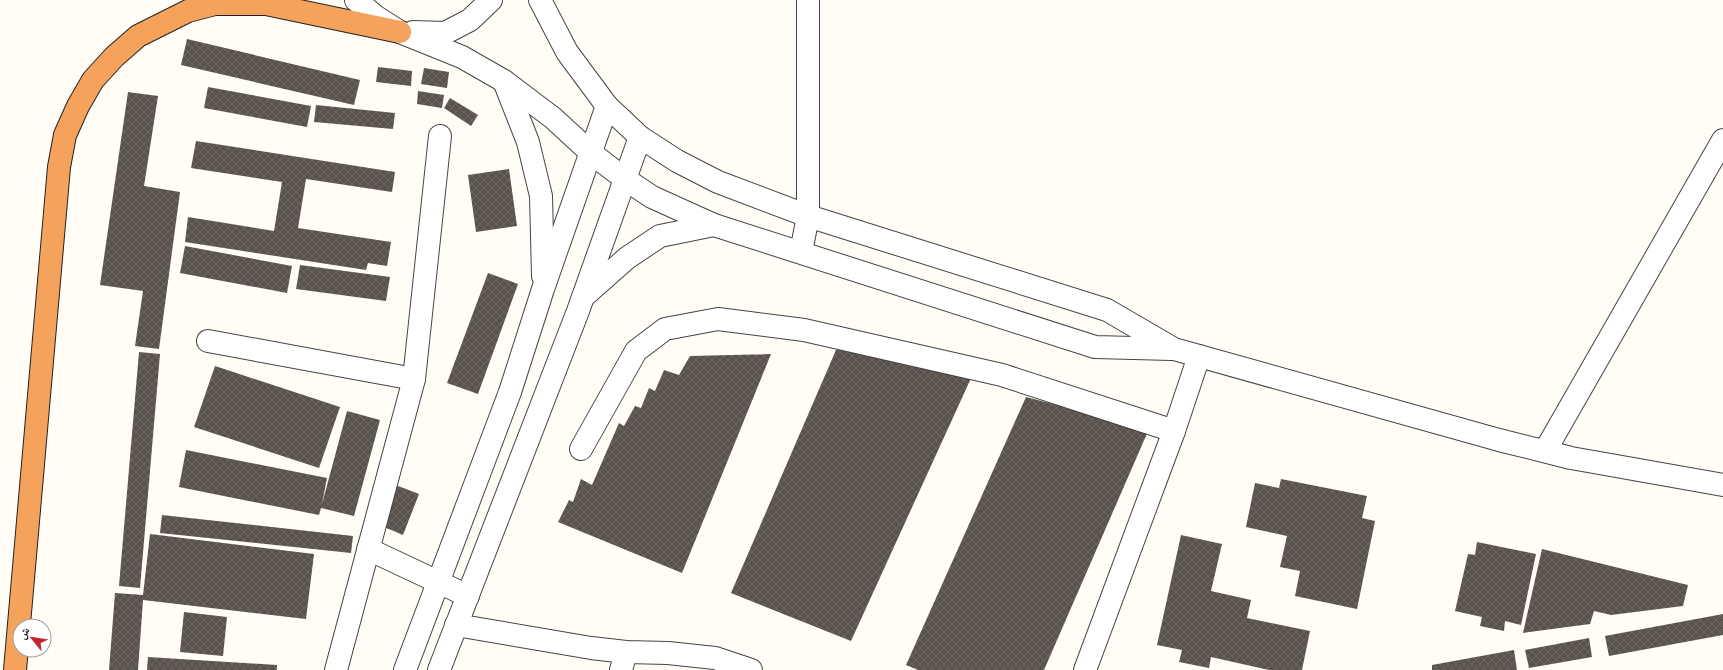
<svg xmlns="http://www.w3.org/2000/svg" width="1723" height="670" font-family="'Playfair Display','Noto Naskh Arabic',serif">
<defs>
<pattern id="building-cross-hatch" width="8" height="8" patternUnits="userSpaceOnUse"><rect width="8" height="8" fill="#5a524d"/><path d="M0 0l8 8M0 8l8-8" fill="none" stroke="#6d6662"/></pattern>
</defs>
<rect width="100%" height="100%" fill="#fffdf5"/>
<g fill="url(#building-cross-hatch)">
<polygon points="187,39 360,80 354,105 181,65"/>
<polygon points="378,67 412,71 411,86 376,82"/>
<polygon points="424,68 449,72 447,88 421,84"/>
<polygon points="208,87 311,106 307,127 204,108"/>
<polygon points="418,91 444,95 442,108 417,104"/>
<polygon points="128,92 158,96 144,186 180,192 159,349 135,346 143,291 100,285"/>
<polygon points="450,98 478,115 471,126 444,108"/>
<polygon points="316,105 395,113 393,129 314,122"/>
<polygon points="196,141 395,172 392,192 306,179 298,228 391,242 387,266 368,263 366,270 185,242 188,217 274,231 282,182 191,168"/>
<polygon points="509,169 517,226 476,232 468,175"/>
<polygon points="185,246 292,266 287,293 180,273"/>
<polygon points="300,265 390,277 386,301 296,289"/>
<polygon points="488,273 518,284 478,394 447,383"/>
<polygon points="875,349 972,376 851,641 731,593 836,350"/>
<polygon points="139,352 160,354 140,588 119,586"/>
<polygon points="771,354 682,573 558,522 569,500 573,502 581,479 592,485 619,423 624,426 635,406 641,408 649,388 655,391 664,370 679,375 690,356"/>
<polygon points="215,366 340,407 319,468 194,427"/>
<polygon points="1026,397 1149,429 1044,670 918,670 906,665"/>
<polygon points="347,411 380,420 354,516 321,508 319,515 179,487 186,450 327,478 322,504"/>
<polygon points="1281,479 1367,496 1362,518 1375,521 1357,609 1295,596 1300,571 1280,567 1287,536 1246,527 1255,483 1279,488"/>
<polygon points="393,484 419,494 403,535 377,524"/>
<polygon points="162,515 353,536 351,553 160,533"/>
<polygon points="150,534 314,554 306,619 143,600 138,670 109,670 115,593 143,595"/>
<polygon points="1181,535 1222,544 1211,591 1251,600 1247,618 1310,631 1302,670 1269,670 1211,657 1209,668 1179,662 1182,650 1157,645"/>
<polygon points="1477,542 1536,554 1521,625 1505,621 1504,631 1480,626 1482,617 1455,611 1468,554 1475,555"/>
<polygon points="1542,549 1688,585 1683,606 1611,615 1594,611 1590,624 1523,633"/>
<polygon points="184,612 227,617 223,656 180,652"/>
<polygon points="1723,614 1723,635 1609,656 1605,636"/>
<polygon points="1589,638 1592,657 1529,668 1525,650"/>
<polygon points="1514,650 1517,670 1432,670 1432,665"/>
<polygon points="148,657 277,665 277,670 147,670"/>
</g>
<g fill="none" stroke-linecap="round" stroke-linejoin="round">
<g stroke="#444" stroke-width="24">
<g id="minor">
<polyline points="356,0 375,16 400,32 462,57 504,81 553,118 591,153 625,179 652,197 714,225 1095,347 1172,349"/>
<polyline points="540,0 567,52 607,106 640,137 677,161 718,182 808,216 1107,310 1174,349 1499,440 1571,458 1723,485"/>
<polyline points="413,32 445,33 470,20 491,0"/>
<polyline points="504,81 528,142 541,196 543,276"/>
<polyline points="801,252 808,216 808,0"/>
<polyline points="584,296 627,258 660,236 714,225"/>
<polyline points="208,341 414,379"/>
<polyline points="581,449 636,351 665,329 718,319 804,330 1002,375 1174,431"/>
<polyline points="1545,451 1723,140"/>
<polyline points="368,549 468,596"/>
<polyline points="456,625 591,648 626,652 668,653 715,658 751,670"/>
<polyline points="336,670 414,379 440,136"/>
<polyline points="405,670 510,392 543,289 607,106"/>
<polyline points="439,670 578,311 640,137"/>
<polyline points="621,670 626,652"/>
<polyline points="1085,670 1174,431 1199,356"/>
</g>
</g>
<g stroke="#222" stroke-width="24">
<polyline id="highway" points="15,670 59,167 65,135 78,106 93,80 114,57 138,36 188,11 215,4 266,4 400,32"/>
</g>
<use href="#minor" stroke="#fff" stroke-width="22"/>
<use href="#highway" stroke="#f5a25d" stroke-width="22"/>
</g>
<g transform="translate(32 638) rotate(300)"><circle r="19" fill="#ffffff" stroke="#a0a0a0"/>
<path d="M0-3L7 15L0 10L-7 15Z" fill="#c4262e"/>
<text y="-6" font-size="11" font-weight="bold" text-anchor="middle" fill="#111111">ش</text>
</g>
</svg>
